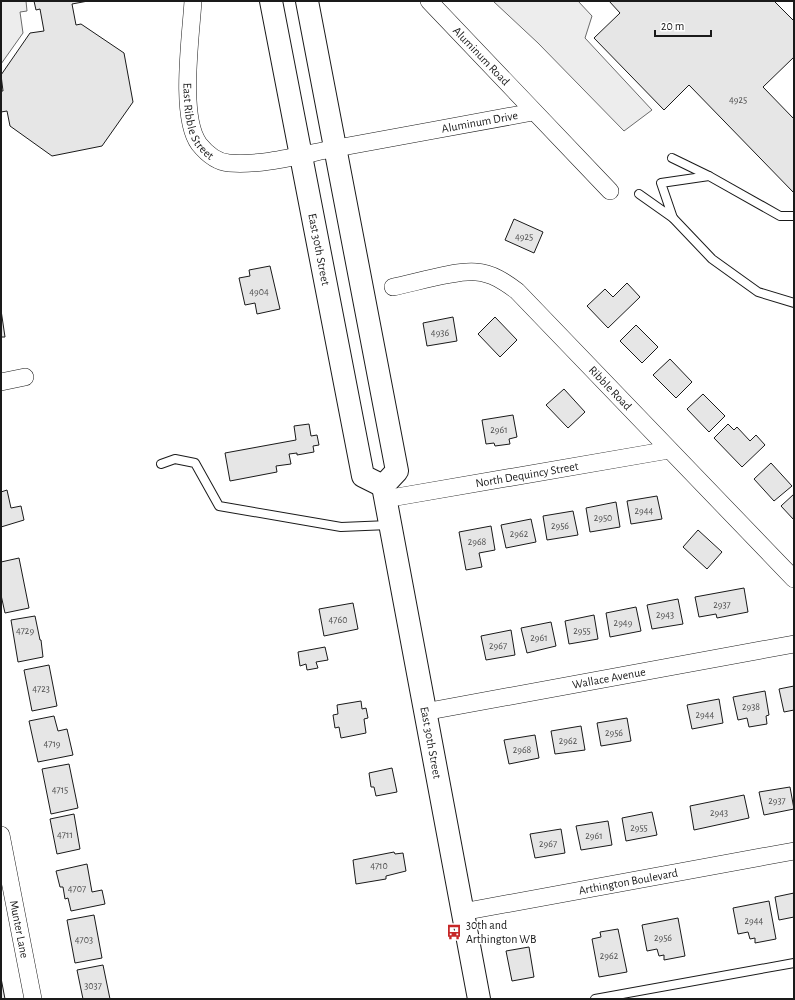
<svg xmlns="http://www.w3.org/2000/svg" width="795" height="1000" font-family="'Alegreya Sans',sans-serif">
<rect width="100%" height="100%" fill="#fff"/>
<g fill="#ededed" stroke="#6a6a6a">
<polygon points="1,1 26,1 27,11 20,12 23,33 1,64"/>
<polygon points="493,1 578,1 592,16 585,38 652,110 624,131 538,43"/>
</g>
<g fill="#e6e6e6" stroke="#1a1a1a">
<polygon points="34,1 88,1 72,4 76,25 81,24 124,53 133,102 102,146 52,156 10,126 7,111 1,112 1,91 3,91 1,75 30,33 44,31 40,9 36,10"/>
<polygon points="609,1 774,1 794,21 794,57 763,87 794,119 794,193 689,85 664,110 594,38 620,13"/>
<polygon points="514,219 543,232 534,253 505,240"/>
<polygon points="270,266 280,309 257,314 255,303 245,305 239,278 250,276 249,270"/>
<polygon points="627,283 640,297 608,328 587,306 605,289 613,297"/>
<polygon points="1,310 5,337 1,337"/>
<polygon points="453,317 457,341 427,346 423,323"/>
<polygon points="495,317 517,340 500,357 478,334"/>
<polygon points="636,325 658,347 642,363 620,341"/>
<polygon points="670,359 692,382 676,398 653,375"/>
<polygon points="564,389 585,412 568,428 546,405"/>
<polygon points="703,394 725,416 709,432 687,409"/>
<polygon points="513,415 517,437 509,439 510,444 495,446 494,443 486,444 482,420"/>
<polygon points="309,424 311,436 317,435 319,445 313,446 314,452 297,455 297,453 289,454 291,464 276,466 277,472 230,481 225,453 296,440 294,426"/>
<polygon points="728,424 734,430 737,427 750,441 756,435 765,445 742,467 714,438"/>
<polygon points="771,463 792,486 774,501 754,479"/>
<polygon points="7,490 11,508 21,506 24,520 1,527 1,492"/>
<polygon points="794,494 794,520 781,506"/>
<polygon points="657,496 662,519 631,524 627,501"/>
<polygon points="616,502 620,527 590,532 586,508"/>
<polygon points="573,511 578,535 547,540 543,516"/>
<polygon points="531,519 536,542 506,548 501,525"/>
<polygon points="491,526 495,550 479,553 482,567 466,570 459,532"/>
<polygon points="698,530 722,552 707,569 683,547"/>
<polygon points="19,558 29,608 5,613 1,595 1,562"/>
<polygon points="744,588 748,612 717,618 716,614 699,617 695,597"/>
<polygon points="678,599 683,624 652,629 647,605"/>
<polygon points="353,603 358,629 324,636 319,609"/>
<polygon points="636,607 641,631 610,637 606,613"/>
<polygon points="594,615 598,639 569,644 565,621"/>
<polygon points="35,616 40,640 41,640 43,657 18,662 11,620"/>
<polygon points="551,622 556,646 527,653 521,628"/>
<polygon points="511,630 515,655 486,660 481,636"/>
<polygon points="325,647 328,660 316,662 318,668 307,670 306,664 300,666 298,652"/>
<polygon points="49,665 57,706 32,711 24,670"/>
<polygon points="794,686 794,710 784,712 779,689"/>
<polygon points="765,691 769,715 766,716 767,724 749,727 747,718 738,720 733,697"/>
<polygon points="719,699 723,723 692,729 687,705"/>
<polygon points="361,701 362,709 366,708 368,718 364,719 366,733 341,738 339,727 335,728 333,715 338,714 337,705"/>
<polygon points="54,716 58,731 67,729 73,755 38,762 29,721"/>
<polygon points="627,718 631,741 601,746 597,723"/>
<polygon points="581,726 585,750 555,754 551,731"/>
<polygon points="535,735 539,758 509,764 504,740"/>
<polygon points="69,764 78,808 51,814 42,769"/>
<polygon points="392,768 397,792 376,796 374,787 371,787 369,773"/>
<polygon points="790,787 794,809 764,815 759,792"/>
<polygon points="744,795 749,818 694,830 690,806"/>
<polygon points="652,812 657,835 626,841 622,818"/>
<polygon points="74,814 80,849 57,854 50,819"/>
<polygon points="608,821 612,845 581,850 576,826"/>
<polygon points="561,829 565,853 535,858 530,834"/>
<polygon points="394,852 395,854 403,853 406,871 386,876 386,879 356,884 353,860"/>
<polygon points="87,864 92,892 102,890 105,904 71,911 68,898 65,899 63,887 60,887 56,871"/>
<polygon points="794,893 794,917 779,920 775,897"/>
<polygon points="769,901 776,939 755,943 755,938 750,939 748,932 738,934 733,908"/>
<polygon points="94,915 102,958 75,963 67,920"/>
<polygon points="678,918 685,956 664,960 664,955 659,956 657,949 647,951 642,925"/>
<polygon points="618,929 627,972 599,977 592,939 601,937 600,932"/>
<polygon points="529,947 534,977 512,981 506,951"/>
<polygon points="103,965 110,999 83,999 77,970"/>
<polygon points="1,978 5,999 1,999"/>
</g>
<g fill="none" stroke-linecap="round" stroke-linejoin="round">
<g stroke="#1a1a1a" stroke-width="10">
<g id="lane">
<polyline points="672,158 709,176"/>
<polyline points="639,194 673,218 661,183 709,176 780,216 794,216"/>
<polyline points="673,218 712,259 758,292 794,303"/>
<polyline points="161,464 175,459 195,463 219,506 341,527 389,525"/>
<polyline points="595,999 794,963"/>
</g>
</g>
<g stroke="#1a1a1a" stroke-width="18">
<g id="street">
<path id="s1" d="M193,1C191,35 179,117 199,144C207,154 216,162 229,163C263,166 304,154 337,148C402,136 468,124 533,112"/>
<path id="s2" d="M429,1L610,191"/>
<path id="s3" d="M393,287C414,283 455,270 476,272C492,273 505,282 517,291L794,579"/>
<polyline points="1,382 25,377"/>
<path id="s4" d="M385,499L669,450"/>
<path id="s5" d="M424,712L794,644"/>
<path id="s6" d="M1,835L33,999"/>
<path id="s7" d="M462,912L794,851"/>
</g>
</g>
<g stroke="#1a1a1a" stroke-width="24">
<g id="secondary">
<path id="s8" d="M271,1L363,476L383,486"/>
<polyline points="307,1 397,471 383,486"/>
<path id="s9" d="M383,486L479,999"/>
</g>
</g>
<use href="#lane" stroke="#fff" stroke-width="8"/>
<use href="#street" stroke="#fff" stroke-width="17"/>
<use href="#secondary" stroke="#fff" stroke-width="22"/>
</g>
<defs>
<g id="bus-bare" transform="scale(1.2)"><path d="M-5-6H5V4H4V6H2V4H-2V6H-4V4H-5ZM-3.5-4V0h7V-4ZM-3.5 1.2v1.5H-2V1.2ZM2 1.2v1.5H3.5V1.2Z" fill="#c62828" stroke="#fff" stroke-width="2.5" paint-order="stroke"/></g>
</defs>
<g fill-rule="evenodd">
<use href="#bus-bare" x="454" y="932"/>
</g>
<g text-anchor="middle" stroke-width="3" stroke-linejoin="round" paint-order="stroke">
<g font-size="10" fill="#4d4d4d">
<text x="738" y="103">4925</text>
<text x="524" y="240">4925</text>
<text x="259" y="295">4904</text>
<text x="440" y="336">4936</text>
<text x="499" y="433">2961</text>
<text x="644" y="514">2944</text>
<text x="603" y="521">2950</text>
<text x="560" y="529">2956</text>
<text x="519" y="537">2962</text>
<text x="477" y="545">2968</text>
<text x="722" y="608">2937</text>
<text x="665" y="618">2943</text>
<text x="338" y="623">4760</text>
<text x="623" y="626">2949</text>
<text x="25" y="634">4729</text>
<text x="582" y="634">2955</text>
<text x="539" y="641">2961</text>
<text x="498" y="649">2967</text>
<text x="41" y="692">4723</text>
<text x="751" y="710">2938</text>
<text x="705" y="718">2944</text>
<text x="614" y="736">2956</text>
<text x="568" y="744">2962</text>
<text x="52" y="747">4719</text>
<text x="522" y="753">2968</text>
<text x="60" y="793">4715</text>
<text x="777" y="804">2937</text>
<text x="719" y="816">2943</text>
<text x="639" y="831">2955</text>
<text x="65" y="838">4711</text>
<text x="594" y="839">2961</text>
<text x="548" y="847">2967</text>
<text x="379" y="869">4710</text>
<text x="77" y="892">4707</text>
<text x="754" y="924">2944</text>
<text x="663" y="941">2956</text>
<text x="84" y="943">4703</text>
<text x="609" y="959">2962</text>
<text x="93" y="989">3037</text>
</g>
<g font-size="12" fill="#1a1a1a" stroke="#fff">
<text dy="4" stroke="none"><textPath href="#s2" startOffset="76">Aluminum Road</textPath></text>
<text dy="4" stroke="none"><textPath href="#s1" startOffset="123">East Ribble Street</textPath></text>
<text dy="4" stroke="none"><textPath href="#s1" startOffset="436">Aluminum Drive</textPath></text>
<text dy="4" stroke="none"><textPath href="#s8" startOffset="253">East 30th Street</textPath></text>
<text dy="4" stroke="none"><textPath href="#s3" startOffset="265">Ribble Road</textPath></text>
<text dy="4" stroke="none"><textPath href="#s4" startOffset="144">North Dequincy Street</textPath></text>
<text dy="4" stroke="none"><textPath href="#s5" startOffset="188">Wallace Avenue</textPath></text>
<text dy="4" stroke="none"><textPath href="#s9" startOffset="261">East 30th Street</textPath></text>
<text dy="4" stroke="none"><textPath href="#s7" startOffset="169">Arthington Boulevard</textPath></text>
<text dy="4" stroke="none"><textPath href="#s6" startOffset="96">Munter Lane</textPath></text>
</g>
<g font-size="12" fill="#1a1a1a" stroke="#fff" text-anchor="start">
<text x="466" y="929">30th and<tspan x="466" dy="14">Arthington WB</tspan></text>
</g>
</g>
<rect width="795" height="1000" fill="none" stroke="#1a1a1a" stroke-width="4"/>
<path d="M655 30v6h56v-6" fill="none" stroke="#1a1a1a" stroke-width="2"/>
<text x="661" y="30" font-size="12" fill="#1a1a1a" stroke="#ffffff" stroke-width="3" paint-order="stroke">20 m</text>
</svg>
